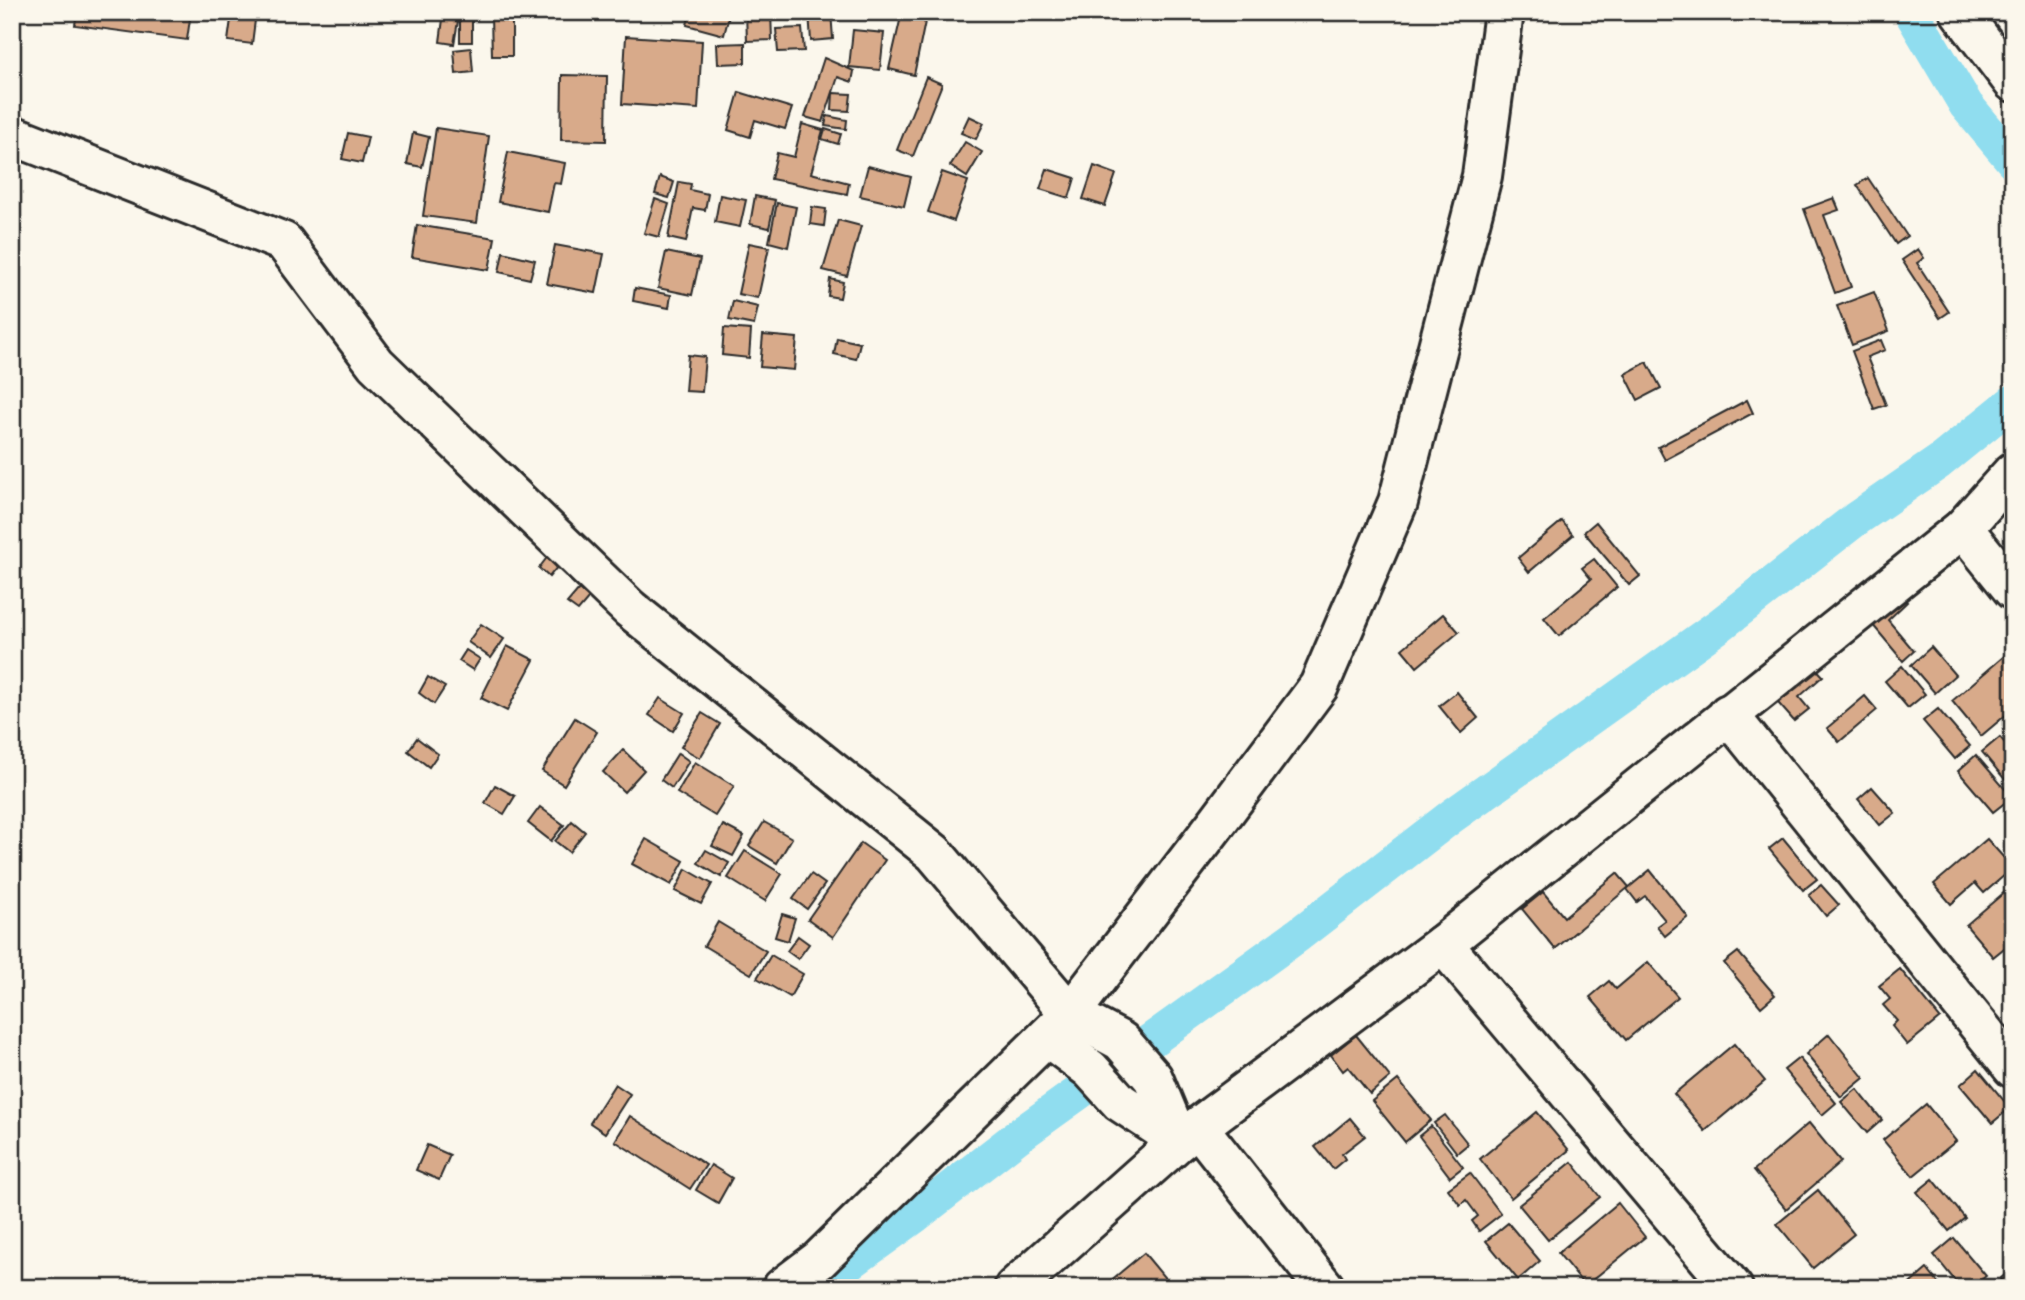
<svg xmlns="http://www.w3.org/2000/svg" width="2025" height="1300" font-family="'Architects Daughter',sans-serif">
<rect width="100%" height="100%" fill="#fbf7ec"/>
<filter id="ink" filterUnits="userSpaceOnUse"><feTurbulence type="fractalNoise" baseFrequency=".0143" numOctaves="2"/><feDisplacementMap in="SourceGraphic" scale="14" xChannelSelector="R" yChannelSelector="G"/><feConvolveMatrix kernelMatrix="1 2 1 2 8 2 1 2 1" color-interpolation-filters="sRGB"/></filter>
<g filter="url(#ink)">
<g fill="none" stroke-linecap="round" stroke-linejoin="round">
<g stroke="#90ddef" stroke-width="35">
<polyline points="1911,12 1966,105 2013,161"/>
<polyline points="815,1288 916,1215 1018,1136 1298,935 1452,816 1720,625 1856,519 1939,462 2013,402"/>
</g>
</g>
<g fill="#d8aa8a" stroke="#2b2b2b" stroke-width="2">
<polygon points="77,12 191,12 187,40 75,25"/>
<polygon points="232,12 256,12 252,44 228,41"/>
<rect x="460" y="12" width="12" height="30"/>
<polygon points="690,12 730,12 724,35 687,25"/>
<polygon points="746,12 771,12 772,40 747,41"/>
<polygon points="809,12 831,12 833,39 811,41"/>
<polygon points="902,12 927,12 914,75 889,69"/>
<polygon points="512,14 512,56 492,56 491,15"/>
<polygon points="443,19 458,21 454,44 440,42"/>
<polygon points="802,28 804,51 778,52 776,29"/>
<polygon points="853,30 884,33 880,70 849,67"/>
<polygon points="626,36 702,41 698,109 622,104"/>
<polygon points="745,43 745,63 718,64 717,44"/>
<polygon points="471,48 473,72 456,74 454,50"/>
<polygon points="824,58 854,71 852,82 838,77 823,122 805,117"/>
<polygon points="562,75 607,76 606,141 561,140"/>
<polygon points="926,77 942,84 913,156 897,150"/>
<polygon points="739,92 792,108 785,129 755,120 750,137 728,130"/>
<polygon points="833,93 851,94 849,111 832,110"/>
<polygon points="827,116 847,120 846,129 825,126"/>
<polygon points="969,116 984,123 976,139 961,133"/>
<polygon points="802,124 823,130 811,173 849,183 847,194 771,179 777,153 794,157"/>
<polygon points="436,128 489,136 477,223 423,216"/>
<polygon points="825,129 841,134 838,144 822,139"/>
<polygon points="348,133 368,137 362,163 342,159"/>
<polygon points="413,133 429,137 422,167 407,164"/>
<polygon points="965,142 982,152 967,177 950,166"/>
<polygon points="508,152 565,163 561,184 554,183 548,212 498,202"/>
<polygon points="868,166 911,177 904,206 860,196"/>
<polygon points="1094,166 1116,174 1105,206 1083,199"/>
<polygon points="1047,169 1075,178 1069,198 1040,189"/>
<polygon points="942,172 968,181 954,221 928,212"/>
<polygon points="660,177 674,182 669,198 655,194"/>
<polygon points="1868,178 1907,236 1896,244 1857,185"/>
<polygon points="679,182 691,184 690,190 708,194 705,210 693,208 686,242 668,238"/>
<polygon points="720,195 746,200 740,227 715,222"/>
<polygon points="755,196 775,200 769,228 750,224"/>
<polygon points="1834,198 1839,210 1824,215 1851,287 1835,293 1804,209"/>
<polygon points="655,199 669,204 659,237 644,233"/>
<polygon points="777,203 796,207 788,247 769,242"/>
<polygon points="812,207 826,209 824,226 810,224"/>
<polygon points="838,220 861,226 847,276 823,270"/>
<polygon points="417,225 495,238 489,270 412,257"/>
<polygon points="749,243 769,247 758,298 738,294"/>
<polygon points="555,245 604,254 596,293 547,284"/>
<polygon points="1918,249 1924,258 1917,263 1949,312 1940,318 1902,260"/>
<polygon points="503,252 535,260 530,279 499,272"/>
<polygon points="666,252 700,259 692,295 658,288"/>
<polygon points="830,279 843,282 840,298 828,296"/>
<polygon points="635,288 671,295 669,308 633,301"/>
<polygon points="1874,292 1889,331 1852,345 1837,306"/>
<polygon points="733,301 758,307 754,325 729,320"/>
<polygon points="724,328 751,330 749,358 722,355"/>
<polygon points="763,335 797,338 794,370 760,367"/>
<polygon points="837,338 860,343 856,359 834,354"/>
<polygon points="1881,340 1885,350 1867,357 1886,405 1874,409 1852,351"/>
<polygon points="688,355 705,357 702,392 685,391"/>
<polygon points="1647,362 1661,388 1638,400 1625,374"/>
<polygon points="1747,400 1753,413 1665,460 1658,447"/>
<polygon points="1562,521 1573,535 1529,572 1518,558"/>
<polygon points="1596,522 1640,576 1629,585 1584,532"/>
<polygon points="552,551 563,560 549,577 539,568"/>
<polygon points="1594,559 1617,587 1559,636 1544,618 1591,579 1582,568"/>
<polygon points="579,589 589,598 578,611 567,603"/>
<polygon points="1898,592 1907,602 1888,620 1914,651 1903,661 1867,618"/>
<polygon points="1443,614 1459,632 1417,667 1402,649"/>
<polygon points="481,624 504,639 491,658 468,642"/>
<polygon points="507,646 534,660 507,711 481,698"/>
<polygon points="1931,647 1955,675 1935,693 1911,665"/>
<polygon points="466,650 480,659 473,670 459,661"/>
<polygon points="2010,651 2013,655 2013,709 1981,736 1952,701"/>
<polygon points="1811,663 1823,676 1799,697 1809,709 1794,721 1772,696"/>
<polygon points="1902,666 1925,694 1908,708 1885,681"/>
<polygon points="428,677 445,687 434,704 419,693"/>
<polygon points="1457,692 1478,718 1461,733 1439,706"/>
<polygon points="1865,696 1877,710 1839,742 1827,728"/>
<polygon points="660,698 684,713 673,731 649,715"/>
<polygon points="1938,709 1970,746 1955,759 1923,721"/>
<polygon points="702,713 720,724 700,758 681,747"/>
<polygon points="575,718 597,732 564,785 542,771"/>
<polygon points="2000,737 2013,753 2013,789 1982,752"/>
<polygon points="417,738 438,754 429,767 408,751"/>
<polygon points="623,750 644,770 624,792 603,772"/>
<polygon points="678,753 689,761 672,788 661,780"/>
<polygon points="1976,755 2012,797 1993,812 1958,771"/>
<polygon points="695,762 734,786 715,816 677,793"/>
<polygon points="495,785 515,796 504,814 485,803"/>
<polygon points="1872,787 1895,813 1880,825 1858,799"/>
<polygon points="540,807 564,825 551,841 528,823"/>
<polygon points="572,821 585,832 569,852 555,841"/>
<polygon points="764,822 792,838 777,863 749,846"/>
<polygon points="723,825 744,836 733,856 712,846"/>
<polygon points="1783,838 1817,879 1803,890 1769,849"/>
<polygon points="646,839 684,861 671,885 632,864"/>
<polygon points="1987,839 2013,868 1984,893 1975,883 1951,904 1934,884"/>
<polygon points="861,843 885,860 833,937 808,919"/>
<polygon points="706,850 729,863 721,877 698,863"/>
<polygon points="745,851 782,874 765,901 728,878"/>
<polygon points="686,869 712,884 701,904 675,891"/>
<polygon points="1650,870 1688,917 1665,936 1657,926 1665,920 1645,896 1637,902 1627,889"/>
<polygon points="1617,873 1629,887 1555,949 1522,909 1543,892 1564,917"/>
<polygon points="811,874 825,884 807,909 793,899"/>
<polygon points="1821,885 1839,905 1826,916 1809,895"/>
<polygon points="2013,885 2013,941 1993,957 1966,925"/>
<polygon points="782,914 795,918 788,941 775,937"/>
<polygon points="718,922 766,951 751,974 704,946"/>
<polygon points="798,936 809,944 798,959 787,951"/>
<polygon points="1738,952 1775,995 1761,1007 1724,963"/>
<polygon points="771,955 803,974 790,997 757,978"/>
<polygon points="1648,962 1678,997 1626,1040 1590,997 1609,981 1616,989"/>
<polygon points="1900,969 1940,1018 1907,1045 1892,1026 1897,1021 1883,1005 1890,999 1879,986"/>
<polygon points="1829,1034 1864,1078 1841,1097 1806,1054"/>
<polygon points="1356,1035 1390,1077 1370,1094 1348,1067 1343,1071 1331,1055"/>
<polygon points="1734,1044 1765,1081 1705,1131 1674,1094"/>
<polygon points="1799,1058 1836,1103 1822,1115 1784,1070"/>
<polygon points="1978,1069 2010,1108 1992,1123 1960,1085"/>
<polygon points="1398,1080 1431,1120 1405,1142 1372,1101"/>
<polygon points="615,1084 630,1094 605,1133 590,1123"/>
<polygon points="1857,1089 1882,1120 1867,1133 1841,1102"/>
<polygon points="1926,1104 1956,1141 1913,1176 1883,1140"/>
<polygon points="1537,1112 1569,1150 1511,1198 1480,1159"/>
<polygon points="1445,1115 1468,1144 1457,1153 1434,1123"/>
<polygon points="630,1116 706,1165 690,1189 615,1141"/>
<polygon points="1350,1118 1365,1136 1342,1154 1345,1159 1333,1169 1315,1147"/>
<polygon points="1809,1123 1841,1162 1786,1209 1754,1170"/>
<polygon points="1431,1126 1463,1167 1450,1177 1419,1136"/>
<polygon points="427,1145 450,1155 439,1180 416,1170"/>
<polygon points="1572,1162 1600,1197 1548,1240 1519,1205"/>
<polygon points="711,1165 732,1178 718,1203 696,1190"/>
<polygon points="1470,1173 1501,1214 1479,1231 1472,1221 1478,1216 1466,1200 1460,1205 1448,1189"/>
<polygon points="1933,1179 1965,1218 1949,1231 1917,1192"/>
<polygon points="1818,1190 1854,1234 1813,1268 1777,1224"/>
<polygon points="1618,1203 1645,1237 1585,1286 1558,1253"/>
<polygon points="1508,1223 1540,1261 1518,1280 1486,1241"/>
<polygon points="1954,1238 1986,1276 1972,1288 1961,1288 1934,1255"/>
<polygon points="1144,1253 1173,1288 1155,1288 1148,1280 1139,1288 1116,1288 1110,1281"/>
<polygon points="2013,1268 2013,1288 2007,1288 2000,1279"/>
<polygon points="1927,1269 1942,1288 1905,1288"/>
</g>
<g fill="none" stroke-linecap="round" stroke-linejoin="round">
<g stroke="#2b2b2b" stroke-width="44">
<g id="minor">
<polyline points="1960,12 2013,82"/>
<polyline points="12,135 284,242 376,364 630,609 934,853 1070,1014 1121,1041 1153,1078 1179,1141"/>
<polyline points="1963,528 2013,590"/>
<polyline points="1728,714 2013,1068"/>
<polyline points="1443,944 1733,1288"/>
<polyline points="1047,1037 1090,1069 1120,1102 1179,1141"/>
<polyline points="1198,1127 1325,1288"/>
<polyline points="782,1288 819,1260 1070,1014 1218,821 1319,686 1398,502 1482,176 1504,12"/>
<polyline points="1014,1288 1179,1141 1443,944 1963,528 2013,472"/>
</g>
</g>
<use href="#minor" stroke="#fbf7ec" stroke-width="38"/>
</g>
</g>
<rect width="2025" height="1300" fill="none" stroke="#fbf7ec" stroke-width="42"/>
<rect x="21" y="21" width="1983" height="1258" fill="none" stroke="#2b2b2b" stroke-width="2.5" filter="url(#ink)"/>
</svg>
